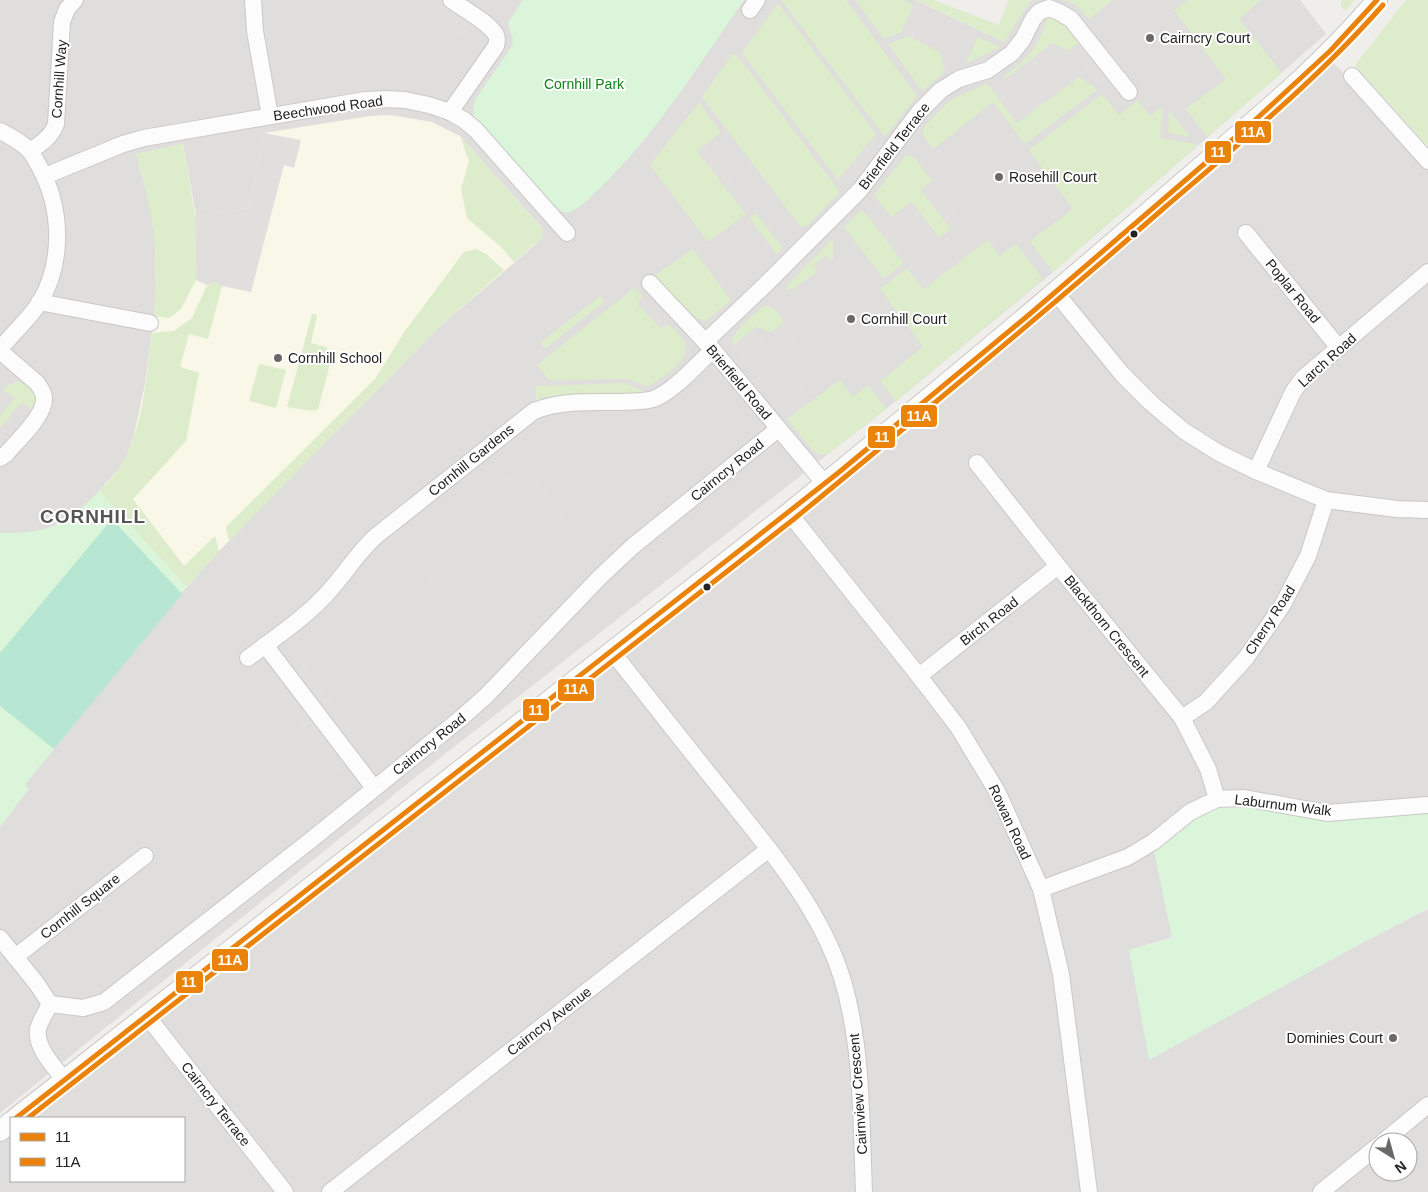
<svg xmlns="http://www.w3.org/2000/svg" width="1428" height="1192" font-family="Helvetica,sans-serif">
<rect width="100%" height="100%" fill="#f0eeeb"/>
<g fill="#dfdedc" fill-rule="evenodd">
<polygon points="0,0 915,0 1004,42 1030,1 1033,0 1300,0 1326,34 1053,272 896,401 417,776 0,1113"/>
<path d="M1327,56L1428,161V805L1327,813L1244,798L1190,812L1172,937L1129,950L1150,1059L1358,945L1428,909V1192H0V1131L11,1122V1181H184V1118H16L789,513ZM1378,1142H1408V1172H1378Z"/>
</g>
<polygon fill="#f8f7e8" points="391,115 432,122 460,136 540,226 543,230 543,235 536,244 439,327 219,551 187,587 99,491 119,469 128,453 134,435 145,384 154,316 156,293 155,238 151,208 136,154 183,144 196,216 248,208 264,133 370,116"/>
<g fill="#ddeccb">
<polygon points="781,0 846,0 917,96 885,137"/>
<polygon points="855,0 904,0 914,5 901,32 884,39"/>
<polygon points="916,0 934,0 999,25 1009,0 1033,0 1030,1 1004,42"/>
<polygon points="1062,0 1114,0 1089,19 1075,4"/>
<polygon points="1188,0 1261,0 1239,19 1282,73 1207,137 1186,109 1226,79 1174,10"/>
<polygon points="1342,0 1355,0 1345,11 1340,5"/>
<polygon points="1406,0 1428,0 1428,147 1355,65"/>
<polygon points="778,3 876,134 838,180 742,53"/>
<path d="M1048,18C1064,20 1071,30 1080,42L1068,51L1053,43L1005,79L1003,77C1030,57 1036,50 1048,18Z"/>
<polygon points="909,36 940,52 945,72 922,91 888,44"/>
<polygon points="978,37 1001,47 965,64"/>
<polygon points="733,53 741,60 840,192 807,226 801,227 702,97"/>
<polygon points="1079,77 1098,89 1025,144 993,102 933,149 923,135 923,128 949,101 986,84 992,89 1017,123"/>
<polygon points="1102,94 1119,115 1138,100 1150,116 1163,106 1160,138 1196,144 1197,146 1053,272 1030,241 1073,209 1029,150"/>
<polygon points="699,102 721,132 698,151 746,214 708,242 650,165"/>
<polygon points="1169,110 1190,137 1168,133"/>
<polygon points="460,136 543,230 543,235 540,240 514,262 501,247 467,218 461,189 469,161"/>
<path d="M183,144L195,216L196,280L181,309L169,318L154,316C160,255 153,212 136,154Z"/>
<polygon points="906,155 915,158 932,181 921,190 951,229 939,238 912,202 891,217 874,195"/>
<polygon points="861,210 867,215 904,263 884,279 844,227"/>
<polygon points="756,213 782,247 777,255 750,218"/>
<polygon points="833,238 833,259 831,261 826,255 814,265 818,271 793,289 785,290 787,286"/>
<polygon points="988,240 1000,256 1016,244 1043,279 896,401 880,381 923,347 880,289 907,268 924,288"/>
<polygon points="476,249 486,254 504,270 439,327 229,541 226,527 375,379 405,331 464,252"/>
<polygon points="693,249 731,300 706,321 697,319 654,276"/>
<path d="M215,282L222,286L208,339L189,334L180,367L199,373L186,441L133,499L184,566L215,536L219,551L187,587L99,491C106,484 114,477 119,468C144,431 146,376 152,333L174,331L192,318L207,285Z"/>
<path d="M634,288L643,296L638,304L660,328L669,324C674,329 681,335 684,342C693,360 660,379 648,387L628,379L549,380L537,365Z"/>
<polygon points="600,296 604,302 545,349 540,343"/>
<path d="M765,305L774,309L785,322L772,332L756,327L731,347C732,329 752,317 765,305Z"/>
<polygon points="312,314 317,315 311,343 326,347 332,356 318,410 312,411 287,407"/>
<polygon points="259,364 286,370 276,408 249,401"/>
<polygon points="840,380 853,397 868,385 886,409 828,454 820,455 812,450 787,419"/>
<polygon points="18,381 33,389 37,403 32,411 22,402 0,428 0,415 15,398 3,390 8,385"/>
<polygon points="625,383 647,393 544,397 536,401 536,386"/>
</g>
<g fill="#daf5da">
<path d="M523,0H744C699,65 656,134 599,189C591,196 582,207 572,211C565,214 560,211 555,206L473,116L474,101L512,46L513,40L508,23Z"/>
<path d="M99,491L187,587L112,677L25,785L29,789L0,827V533C48,534 66,525 99,491Z"/>
<polygon points="1245,807 1329,822 1428,813 1428,908 1358,945 1149,1060 1129,950 1172,938 1154,851 1191,820 1218,808"/>
</g>
<polygon fill="#b7e6d2" points="112,519 182,594 54,749 0,706 0,653"/>
<g fill="#e0dfde">
<polygon points="405,0 489,0 497,6 480,30 474,26 463,41"/>
<polygon points="914,5 978,37 964,64 901,32"/>
<polygon points="1080,42 1110,80 1098,89 1068,51"/>
<polygon points="1053,43 1079,77 1017,123 992,89"/>
<polygon points="264,133 301,140 294,168 284,165 251,292 222,286 215,282 207,285 196,280 195,216 248,208"/>
<polygon points="876,134 885,146 847,191 838,180"/>
<polygon points="707,144 755,207 746,214 697,151"/>
<polygon points="932,181 962,220 951,229 921,190"/>
<polygon points="912,202 958,263 923,289 877,228"/>
<polygon points="643,296 669,324 661,328 637,304"/>
<polygon points="785,322 814,361 802,370 772,332"/>
<polygon points="756,327 784,363 759,383 731,347"/>
<polygon points="786,366 813,399 787,419 761,386"/>
<polygon points="524,461 568,518 536,543 492,486"/>
<polygon points="439,525 485,583 450,611 404,553"/>
<polygon points="300,658 372,750 339,777 267,685"/>
</g>
<g fill="none" stroke-linecap="round" stroke-linejoin="round">
<g stroke="#c9c8c7" stroke-width="18">
<g id="minor">
<polyline points="253,0 255,31 270,116"/>
<polyline points="750,10 757,0"/>
<polyline points="1352,76 1428,161"/>
<path d="M450,112L496,46C497,42 498,39 496,35C490,23 462,8 451,0"/>
<path d="M0,131C10,136 21,142 29,150C33,154 36,161 39,166C62,207 64,261 40,302C30,318 12,334 0,349"/>
<path d="M30,151C42,143 51,137 56,124L62,22L67,9L75,0"/>
<polyline points="45,176 123,144 144,138 365,100 385,99 405,100 429,105 450,112 464,120 476,130 567,233"/>
<polyline points="1246,233 1339,348"/>
<polyline points="650,283 713,350 825,484"/>
<polyline points="1056,293 1122,374 1151,403 1184,431 1219,453 1256,471 1326,500 1397,509 1428,510"/>
<polyline points="39,302 150,323"/>
<polyline points="705,342 765,285 860,190 919,112 941,90 959,79 988,70 1012,53 1023,39 1033,19 1039,12 1049,8 1059,12 1071,19 1129,92"/>
<path d="M0,351L37,383C40,387 43,391 44,397C46,415 17,441 6,454L0,458"/>
<polyline points="977,463 1058,566 1182,718 1208,769 1217,799"/>
<polyline points="1256,471 1293,392 1303,378 1428,272"/>
<polyline points="789,513 919,676 958,727 998,793 1041,889 1061,974 1089,1192"/>
<polyline points="265,645 374,788"/>
<path d="M612,652C650,699 687,747 725,794C770,850 820,908 842,978C863,1047 861,1121 864,1192"/>
<path d="M248,658C276,637 308,616 331,589C347,571 358,552 376,536L534,411C562,400 593,402 622,402C632,401 644,402 653,399C671,394 698,363 713,350"/>
<polyline points="919,676 1058,566"/>
<polyline points="1182,718 1206,702 1246,658 1282,606 1308,556 1326,500"/>
<polyline points="1041,889 1128,857 1153,842 1190,812 1217,799 1244,798 1327,813 1428,805"/>
<path d="M0,938L37,984L50,1004C46,1012 40,1021 38,1029C35,1048 55,1067 65,1081"/>
<polyline points="15,957 145,856"/>
<polyline points="50,1004 83,1008 104,1002 311,840 460,719 486,696 600,577 633,546 778,429"/>
<polyline points="147,1016 285,1192"/>
<polyline points="1383,1142 1428,1105"/>
<polyline points="330,1192 769,849"/>
<polyline points="1321,1192 1378,1146"/>
</g>
</g>
<g stroke="#c9c8c7" stroke-width="22">
<g id="tertiary">
<path d="M16,1118L789,513C919,407 1048,300 1174,190C1244,129 1318,71 1377,0"/>
<polyline points="0,1131 11,1122"/>
</g>
</g>
<use href="#minor" stroke="#fdfcfc" stroke-width="16"/>
<use href="#tertiary" stroke="#fdfcfc" stroke-width="20"/>
<g stroke="#fff" stroke-width="9">
<polyline id="bus-1" points="16,1118 838,473 1031,313 1253,122 1330,51 1377,0"/>
</g>
<g stroke="#fff" stroke-width="9">
<path id="bus-2" d="M28,1118L794,519C918,417 1043,314 1164,208C1240,143 1317,80 1383,5"/>
</g>
<use href="#bus-1" stroke="#eb830b" stroke-width="5"/>
<use href="#bus-2" stroke="#eb830b" stroke-width="5"/>
</g>
<g fill="#6a6968" stroke="#fff" stroke-width="2">
<circle cx="1150" cy="38" r="5"/>
<circle cx="999" cy="177" r="5"/>
<circle cx="851" cy="319" r="5"/>
<circle cx="278" cy="358" r="5"/>
<circle cx="1393" cy="1038" r="5"/>
</g>
<g fill="#222" stroke="#fff" stroke-width="2">
<circle cx="1134" cy="234" r="4.5"/>
<circle cx="707" cy="587" r="4.5"/>
</g>
<g text-anchor="middle" stroke-width="4" stroke-linejoin="round" paint-order="stroke">
<g font-size="14" fill="#222" stroke="#fff" text-anchor="start">
<text x="1160" y="43">Cairncry Court</text>
<text x="1009" y="182">Rosehill Court</text>
<text x="861" y="324">Cornhill Court</text>
<text x="288" y="363">Cornhill School</text>
<text x="1383" y="1043" text-anchor="end">Dominies Court</text>
</g>
<g font-size="14" fill="#222" stroke="#fff">
<text transform="translate(59 79) rotate(-86)" y="5">Cornhill Way</text>
<text transform="translate(328 108) rotate(-8)" y="5">Beechwood Road</text>
<text transform="translate(894 146) rotate(-52)" y="5">Brierfield Terrace</text>
<text transform="translate(1293 291) rotate(51)" y="5">Poplar Road</text>
<text transform="translate(1327 360) rotate(-42)" y="5">Larch Road</text>
<text transform="translate(739 382) rotate(50)" y="5">Brierfield Road</text>
<text transform="translate(471 460) rotate(-39)" y="5">Cornhill Gardens</text>
<text transform="translate(727 470) rotate(-39)" y="5">Cairncry Road</text>
<text transform="translate(1270 620) rotate(-57)" y="5">Cherry Road</text>
<text transform="translate(989 621) rotate(-38)" y="5">Birch Road</text>
<text transform="translate(1107 626) rotate(51)" y="5">Blackthorn Crescent</text>
<text transform="translate(429 744) rotate(-39)" y="5">Cairncry Road</text>
<text transform="translate(1283 805) rotate(7)" y="5">Laburnum Walk</text>
<text transform="translate(1010 822) rotate(65)" y="5">Rowan Road</text>
<text transform="translate(80 906) rotate(-38)" y="5">Cornhill Square</text>
<text transform="translate(549 1021) rotate(-38)" y="5">Cairncry Avenue</text>
<text transform="translate(858 1094) rotate(-94)" y="5">Cairnview Crescent</text>
<text transform="translate(216 1104) rotate(52)" y="5">Cairncry Terrace</text>
</g>
<g font-size="14" fill="#0c8416" stroke="#fff">
<text x="584" y="89">Cornhill Park</text>
</g>
<g font-size="19" font-weight="bold" letter-spacing="1" fill="#555" stroke="#fff">
<text x="93" y="523">CORNHILL</text>
</g>
</g>
<g stroke="#fff" stroke-width="2">
<rect x="1234" y="120" width="38" height="24" rx="5" fill="#eb830b"/>
<rect x="1204" y="140" width="28" height="24" rx="5" fill="#eb830b"/>
<rect x="900" y="404" width="38" height="24" rx="5" fill="#eb830b"/>
<rect x="867" y="425" width="29" height="24" rx="5" fill="#eb830b"/>
<rect x="557" y="678" width="38" height="24" rx="5" fill="#eb830b"/>
<rect x="522" y="698" width="28" height="24" rx="5" fill="#eb830b"/>
<rect x="211" y="948" width="38" height="24" rx="5" fill="#eb830b"/>
<rect x="175" y="970" width="29" height="24" rx="5" fill="#eb830b"/>
</g>
<g font-size="14" text-anchor="middle" font-weight="bold" fill="#fff">
<text x="1253" y="137">11A</text>
<text x="1218" y="157">11</text>
<text x="919" y="421">11A</text>
<text x="882" y="442">11</text>
<text x="576" y="694">11A</text>
<text x="536" y="715">11</text>
<text x="230" y="965">11A</text>
<text x="189" y="987">11</text>
</g>
<rect x="10" y="1117" width="175" height="65" fill="#ffffff" stroke="#a7a7a7"/>
<rect x="20" y="1133" width="25" height="8" fill="#eb830b" stroke="#a7a7a7"/>
<text x="55" y="1142" font-size="15" fill="#222222">11</text>
<rect x="20" y="1158" width="25" height="8" fill="#eb830b" stroke="#a7a7a7"/>
<text x="55" y="1167" font-size="15" fill="#222222">11A</text>
<g transform="translate(1393 1157) rotate(143)"><circle r="24" fill="#ffffff" stroke="#a7a7a7"/>
<path d="M0-4L9 19L0 12L-9 19Z" fill="#6a6968"/>
<text y="-8" font-size="14" font-weight="bold" text-anchor="middle" fill="#222222">N</text>
</g>
</svg>
